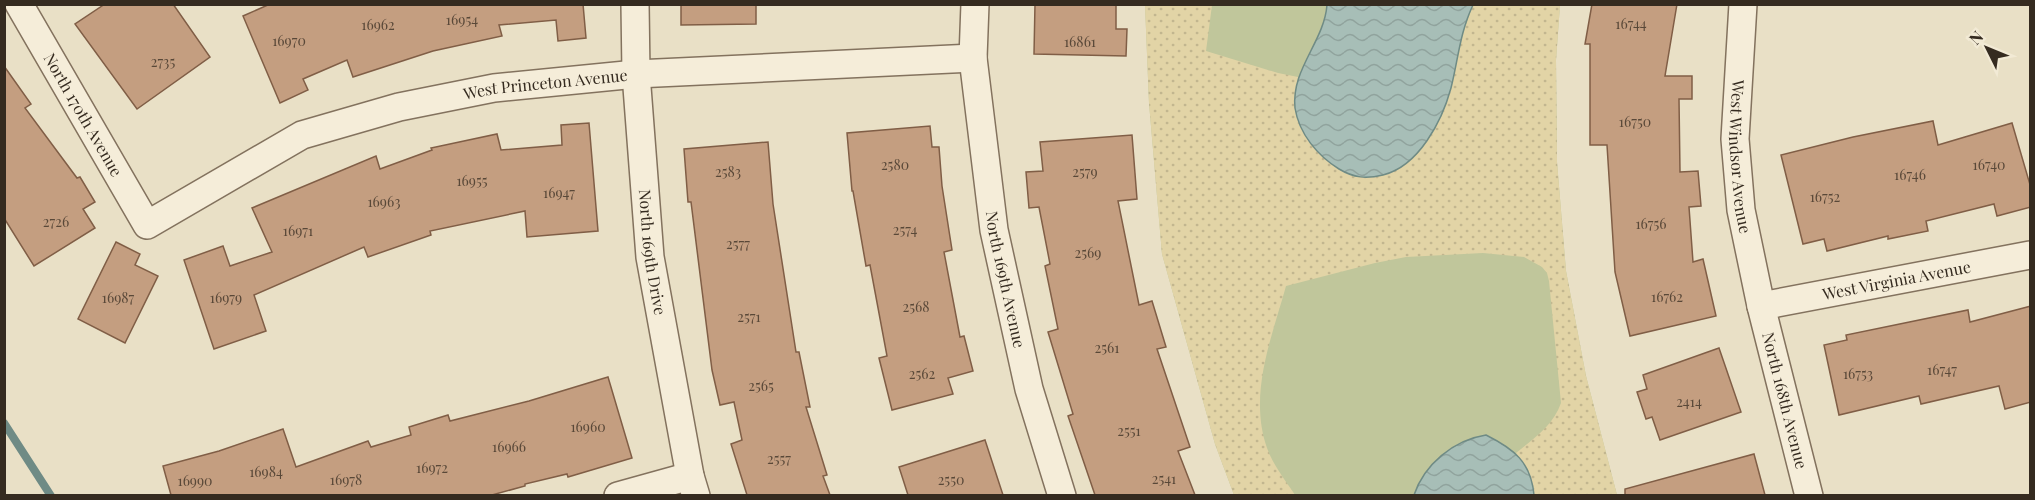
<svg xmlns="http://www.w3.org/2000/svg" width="2035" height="500" font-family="'Playfair Display',serif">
<defs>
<pattern id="sand-dots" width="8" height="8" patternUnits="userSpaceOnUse" patternTransform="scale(1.5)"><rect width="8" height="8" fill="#e2d4a6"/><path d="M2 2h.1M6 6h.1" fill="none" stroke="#c2b68f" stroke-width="1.8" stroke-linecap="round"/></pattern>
<pattern id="water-waves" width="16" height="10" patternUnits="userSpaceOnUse" patternTransform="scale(1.5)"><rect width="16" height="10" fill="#a7beb7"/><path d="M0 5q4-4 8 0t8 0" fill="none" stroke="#90a39d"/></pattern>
</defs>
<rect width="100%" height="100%" fill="#e9e0c6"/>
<polygon fill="#c0c69b" points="1145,5 1560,5 1556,60 1557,162 1566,271 1586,376 1617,495 1234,495 1215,444 1162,254 1149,103"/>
<path fill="url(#sand-dots)" d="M1145,5H1212L1206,51L1278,73L1298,77L1295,94L1330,163L1354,177L1416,155L1429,137L1442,115L1451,88L1457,50L1473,5H1560L1556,60L1557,162L1566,271L1586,376L1617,495H1534C1532,478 1526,466 1516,453C1534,438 1553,426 1561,403L1549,281L1547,273L1542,267L1524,257L1483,253L1406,257L1375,263L1286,286C1272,337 1248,394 1267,448C1273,465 1285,480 1295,495H1234L1215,444L1162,254L1149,103Z"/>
<g fill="url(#water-waves)" stroke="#6f8b85" stroke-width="1.5">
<path d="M1327,5H1473C1460,32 1458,60 1451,88C1442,121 1419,166 1383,175C1366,179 1354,178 1339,169C1318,156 1299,134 1295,108C1291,69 1324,42 1327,5Z"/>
<path d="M1486,435C1514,449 1531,462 1534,495H1414C1424,465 1453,440 1486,435Z"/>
</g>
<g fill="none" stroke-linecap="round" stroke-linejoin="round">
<polyline stroke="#6f8b85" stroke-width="8" points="4,423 51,496"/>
</g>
<g fill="#c49e80" stroke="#805e46" stroke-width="1.5">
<polygon points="105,4 173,4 210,57 137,109 75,24"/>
<polygon points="270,4 583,4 586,38 558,41 556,20 499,25 502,36 433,51 353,77 347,60 303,79 308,90 280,103 243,16"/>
<polygon points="681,4 756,4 756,24 681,25"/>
<polygon points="1035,4 1116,4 1116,29 1127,29 1126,56 1034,54"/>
<polygon points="1592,4 1677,4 1665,76 1692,76 1692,99 1679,99 1680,172 1698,171 1701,206 1689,207 1693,262 1703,259 1716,316 1630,336 1615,272 1607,145 1590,145 1590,44 1585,44"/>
<polygon points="4,66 31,104 25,108 77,178 80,177 95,202 83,209 95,228 34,266 4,218"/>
<polygon points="1933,121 1938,145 2012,123 2031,188 2031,207 1997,216 1994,204 1926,221 1928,231 1888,239 1888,236 1827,251 1824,239 1803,244 1781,155 1853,137"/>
<polygon points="589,123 598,231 527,237 525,211 430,231 431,235 368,257 364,247 254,295 266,331 214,349 184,260 223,246 230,266 272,252 252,208 376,156 380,169 432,150 431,148 497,134 501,150 562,145 561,125"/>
<polygon points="930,126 932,147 939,147 942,186 952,250 944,252 960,337 964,336 973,371 948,378 953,394 892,410 879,358 887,356 870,265 866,266 853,191 852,191 847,133"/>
<polygon points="1132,135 1137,199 1118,201 1139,305 1152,301 1166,347 1157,349 1190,447 1178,451 1195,495 1095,495 1068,416 1073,414 1048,332 1058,329 1045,266 1050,264 1039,207 1029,208 1026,172 1043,171 1040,142"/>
<polygon points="768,142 773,204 796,352 799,352 810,407 806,407 827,475 823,476 830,495 747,495 731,444 742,440 734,402 720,405 712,370 691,202 688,202 684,149"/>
<polygon points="116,242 140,254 135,265 158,276 125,343 78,319"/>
<polygon points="2031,306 2031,402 2005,409 1999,386 1921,404 1919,396 1839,415 1824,345 1847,340 1846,335 1968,310 1970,322"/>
<polygon points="1719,348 1741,412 1660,440 1652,417 1646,419 1637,392 1647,389 1643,375"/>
<polygon points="608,377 632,458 568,477 567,474 525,484 525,486 492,495 171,495 163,466 219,451 283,429 296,467 368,441 371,447 411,435 409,427 448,415 450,421 529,401"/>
<polygon points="985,440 1003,495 908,495 899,467"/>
<polygon points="1754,454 1765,495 1625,495 1625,489"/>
</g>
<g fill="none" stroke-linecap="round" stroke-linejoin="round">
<g stroke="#83725e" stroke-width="30">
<g id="street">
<path id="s1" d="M19,4L147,225L302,135L399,107L494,88L636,74L973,58"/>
<path id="s2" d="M635,4L636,74L650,257L690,476L696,496"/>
<path id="s3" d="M975,4L973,58L994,230L1029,389L1062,496"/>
<path id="s4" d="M1743,4L1735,139L1741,210L1761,306L1809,496"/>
<path id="s5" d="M1761,306L2030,255"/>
<polyline points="618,496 690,476"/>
</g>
</g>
<use href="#street" stroke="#f5edd9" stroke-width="27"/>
</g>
<g text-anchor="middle" stroke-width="6" stroke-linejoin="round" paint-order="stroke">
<g font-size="14" fill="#594838">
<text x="462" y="25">16954</text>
<text x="1631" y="29">16744</text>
<text x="378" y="30">16962</text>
<text x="289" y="46">16970</text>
<text x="1080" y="47">16861</text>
<text x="163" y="67">2735</text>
<text x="1635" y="127">16750</text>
<text x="895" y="170">2580</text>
<text x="1989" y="170">16740</text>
<text x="728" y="177">2583</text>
<text x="1085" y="177">2579</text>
<text x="1910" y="180">16746</text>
<text x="472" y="186">16955</text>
<text x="559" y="198">16947</text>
<text x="1825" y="202">16752</text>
<text x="384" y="207">16963</text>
<text x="56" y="227">2726</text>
<text x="1651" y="229">16756</text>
<text x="905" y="235">2574</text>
<text x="298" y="236">16971</text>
<text x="738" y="249">2577</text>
<text x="1088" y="258">2569</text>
<text x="1667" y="302">16762</text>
<text x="118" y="303">16987</text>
<text x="226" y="303">16979</text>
<text x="916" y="312">2568</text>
<text x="749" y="322">2571</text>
<text x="1107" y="353">2561</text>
<text x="1942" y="375">16747</text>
<text x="922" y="379">2562</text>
<text x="1858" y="379">16753</text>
<text x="761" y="391">2565</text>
<text x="1689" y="407">2414</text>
<text x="588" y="432">16960</text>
<text x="1129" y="436">2551</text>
<text x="509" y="452">16966</text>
<text x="779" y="464">2557</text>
<text x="432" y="473">16972</text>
<text x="266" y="477">16984</text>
<text x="1164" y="484">2541</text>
<text x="346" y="485">16978</text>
<text x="951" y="485">2550</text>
<text x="195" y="486">16990</text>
</g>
<g font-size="16" fill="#352b20" stroke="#f2ead5">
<text dy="6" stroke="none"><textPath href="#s1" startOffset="684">West Princeton Avenue</textPath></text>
<text dy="6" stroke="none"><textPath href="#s1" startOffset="128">North 170th Avenue</textPath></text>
<text dy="6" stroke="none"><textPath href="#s4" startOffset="153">West Windsor Avenue</textPath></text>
<text dy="6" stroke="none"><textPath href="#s2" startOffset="249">North 169th Drive</textPath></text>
<text dy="6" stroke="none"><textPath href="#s3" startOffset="278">North 169th Avenue</textPath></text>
<text dy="6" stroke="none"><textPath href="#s5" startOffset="138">West Virginia Avenue</textPath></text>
<text dy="6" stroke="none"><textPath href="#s4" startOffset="402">North 168th Avenue</textPath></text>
</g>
</g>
<rect width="2035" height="500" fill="none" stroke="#352b20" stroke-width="12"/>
<g transform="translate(1987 48) rotate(313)" stroke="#f2ead5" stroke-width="4.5" paint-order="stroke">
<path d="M0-4.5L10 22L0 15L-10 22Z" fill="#352b20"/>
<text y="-9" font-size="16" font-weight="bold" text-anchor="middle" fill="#352b20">N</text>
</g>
</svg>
